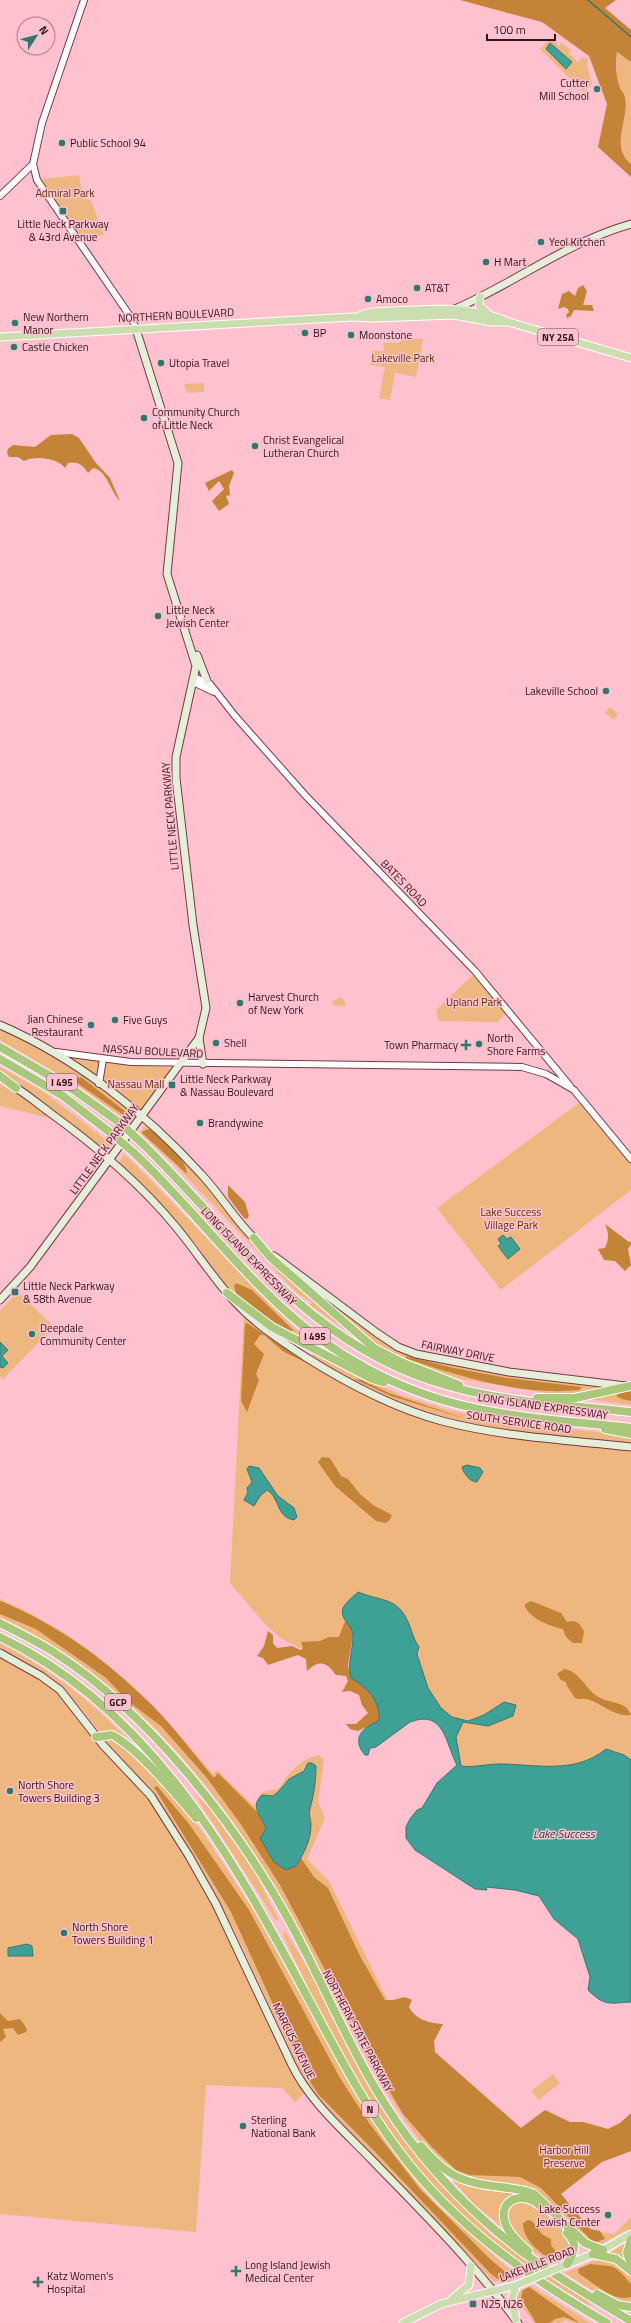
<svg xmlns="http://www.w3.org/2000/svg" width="631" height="2323" font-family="'Titillium Web',sans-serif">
<rect width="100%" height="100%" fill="#fec1cd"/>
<g fill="#edb77f">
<polygon points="550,38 559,46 562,43 571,50 569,54 578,62 582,57 588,59 587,65 592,84 584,92 540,49"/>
<path d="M617,52L631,62V164C609,146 631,119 625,96C624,94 621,91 620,88C616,76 616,65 617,52Z"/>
<polygon points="79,175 83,199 91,200 104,235 77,239 37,180"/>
<polygon points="407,337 407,339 423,339 416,377 395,373 390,400 379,398 385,367 370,365 372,351 384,351 383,343 398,343"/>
<polygon points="204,383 204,392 187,393 184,384"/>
<polygon points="610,707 618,714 614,720 605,713"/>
<polygon points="475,973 508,1012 498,1022 439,1021 436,1010"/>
<polygon points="340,997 346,1002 345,1006 332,1005 332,1002"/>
<path d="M0,1031H6C51,1055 94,1081 133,1113L127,1121L79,1086L0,1040Z"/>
<polygon points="70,1057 172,1068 140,1112 70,1061"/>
<polygon points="0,1067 44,1092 111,1144 106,1151 0,1070"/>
<polygon points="0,1084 55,1118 54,1119 0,1106"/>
<polygon points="583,1100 631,1159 631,1190 501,1290 437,1208"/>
<polygon points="147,1124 169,1143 217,1195 219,1204 250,1241 349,1332 310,1305 312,1302 298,1294 177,1167 140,1133"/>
<path d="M124,1154C188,1215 244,1283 310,1342L273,1324L242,1300L224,1283L200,1249L179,1225L119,1162Z"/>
<polygon points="313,1289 385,1343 409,1355 511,1375 609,1386 607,1388 559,1395 461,1379 425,1368 387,1352 366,1337"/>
<polygon points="18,1292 54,1327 3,1379 0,1376 0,1311"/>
<path d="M244,1312L352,1386L467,1428L631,1449V1760L624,1755L606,1749C574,1776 536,1764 498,1764C486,1764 473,1768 461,1766L456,1737L460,1721C453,1718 446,1714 441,1708C432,1697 415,1661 419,1647C412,1639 412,1630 408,1621C398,1597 379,1601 358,1592L343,1611L344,1619L350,1625L325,1660L282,1639L265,1624L230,1583Z"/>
<path d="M311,1352L403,1396L445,1409L488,1419L631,1436V1443C576,1437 519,1435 465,1422C410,1410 360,1387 313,1356Z"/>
<polygon points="631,1390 631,1405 587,1399"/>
<path d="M0,1599C96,1641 147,1697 213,1774L217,1770L254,1806L262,1792L278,1789C288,1774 300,1758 319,1755L324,1760L318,1802L325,1818L307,1859L329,1881L396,2018L521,2128L545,2110L570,2122H583L608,2129L620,2123L631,2151L602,2162L561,2194L592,2231L614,2234L631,2217V2237L626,2230L600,2245L586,2240L537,2192C514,2181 486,2186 462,2176C454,2174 447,2167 441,2162C426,2150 413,2132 402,2115C369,2068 344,2016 318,1965C248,1824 146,1685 0,1617Z"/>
<path d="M0,1643C53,1671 98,1706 138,1750L112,1731L100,1732L64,1688L49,1677L0,1649Z"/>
<polygon points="0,1653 24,1666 73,1704 141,1785 189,1856 307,2091 295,2102 282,2088 206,2085 196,2232 0,2214"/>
<polygon points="105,1737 114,1738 142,1761 174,1796 202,1831 259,1919 354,2093 414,2179 435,2203 517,2276 509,2282 493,2281 316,2096 302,2075 237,1936 191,1851 156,1797 105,1741"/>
<polygon points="195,1795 208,1806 256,1874 279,1921 275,1919"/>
<path d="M285,1931L313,1976L356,2063L388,2116L411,2148L449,2192L491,2235L591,2304L590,2306C536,2274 483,2239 440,2193C371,2119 326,2026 283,1935Z"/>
<polygon points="553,2074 560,2083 539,2100 531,2091"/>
<polygon points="447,2174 523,2194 509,2198 503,2223 500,2225 474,2204"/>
<path d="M514,2201L532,2202L570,2238L574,2244L566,2257L551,2263C533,2251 491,2224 514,2201Z"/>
<polygon points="626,2243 627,2260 610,2253 611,2252"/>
<path d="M610,2258L631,2274V2305C608,2304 584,2284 565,2273L591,2262Z"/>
<polygon points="531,2286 591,2323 572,2323 566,2320 560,2323 534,2323 516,2297 519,2292"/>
</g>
<g fill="#c58337">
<path d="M460,0H616L605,8L631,30V62L617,52C615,65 616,76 620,88C622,91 624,94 625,97C630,119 609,146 631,164V177L598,147L607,104L589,56L542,22Z"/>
<polygon points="583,285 587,291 583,305 592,305 594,311 574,310 571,316 567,318 566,315 569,312 568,309 564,307 558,309 562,294 569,291 575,296 578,288"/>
<path d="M72,434L79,438L96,463L110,478L120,501C110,491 107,470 93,468L88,473C83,465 78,461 68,463L65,468C58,458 35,455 24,461L18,457H9L7,453L8,449L13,445L35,447L51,435Z"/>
<polygon points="232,470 234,473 229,486 230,495 226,496 229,504 219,511 212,501 224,489 219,481 209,491 205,483"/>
<polygon points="81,1077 126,1112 125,1116 77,1083 76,1078"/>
<path d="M149,1129C163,1137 186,1158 187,1174L142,1133L143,1131Z"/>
<polygon points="228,1185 245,1202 249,1216 247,1219 244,1218 228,1197"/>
<path d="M605,1224L629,1242H631V1229V1244L628,1249L631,1265L625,1271L615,1261L604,1260L598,1249L605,1248C609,1239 609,1233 605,1224Z"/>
<path d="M236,1283L252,1290L294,1331C278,1332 249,1303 236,1293L234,1286Z"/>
<polygon points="247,1323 307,1363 284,1352 264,1335 260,1335 254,1344 264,1354 256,1374 259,1380 247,1412 241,1401 245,1324"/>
<path d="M406,1356L454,1368L507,1378L582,1387L579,1390C522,1396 464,1377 410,1360L406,1358Z"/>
<polygon points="354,1379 362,1380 389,1393 466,1419 391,1396"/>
<polygon points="631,1391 631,1401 622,1399 616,1396 619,1393"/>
<polygon points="322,1457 330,1458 341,1476 348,1479 360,1494 373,1505 392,1515 389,1521 385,1523 376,1521 335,1486 318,1462"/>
<path d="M0,1601C56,1623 110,1663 152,1705C174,1727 193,1753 213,1777H215L218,1773L258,1813L266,1829L260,1838L274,1862L296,1866L301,1858L314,1877L328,1888L360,1956L385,2000H393L405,1997L412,2000L409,2007C416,2020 429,2023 443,2024L434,2041L435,2052L521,2128L545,2110L570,2122H583L608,2129L620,2123L631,2113V2151L602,2162L561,2194L590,2229L600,2231L605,2239L594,2243L541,2188L520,2177L470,2175L456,2170L432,2147L403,2114L386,2085L280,1885L240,1823L207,1778L161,1726L129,1702L106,1678L36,1629L0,1614Z"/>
<path d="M531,1601L561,1613L567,1622C576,1619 581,1624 584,1632L582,1643H573L566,1637L563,1629C551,1626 532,1620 525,1607V1604Z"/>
<path d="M345,1621L350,1625L353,1635L348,1665L351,1678C367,1687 381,1701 379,1721L358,1731L350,1729L346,1724H356L368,1713L362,1705L359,1695L350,1691L342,1692L348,1681L346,1676L336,1675C327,1662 319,1659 307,1671L306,1659L298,1655L268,1665L263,1658L257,1656L264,1646L268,1631L273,1635V1643L277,1648L292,1646L300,1650L303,1649L301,1642L320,1641L329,1637H339Z"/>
<path d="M564,1669C579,1671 585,1688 597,1696C608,1704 626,1700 631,1715C616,1718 601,1703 587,1699C583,1698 579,1700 575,1698L567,1686L566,1682L561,1680L557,1674Z"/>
<polygon points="157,1786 189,1824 249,1910 340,2078 369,2123 420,2189 491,2260 513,2278 498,2279 490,2273 381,2158 318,2094 304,2072 231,1912 154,1787"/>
<polygon points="0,2013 8,2021 20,2019 27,2029 26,2032 18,2035 13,2028 3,2029 6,2037 0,2042"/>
<path d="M528,2220L532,2221L542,2234L551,2239V2245L561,2259L552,2262C540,2251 523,2241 523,2223Z"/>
<path d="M590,2264C616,2267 613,2263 631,2284V2297C613,2303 594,2282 579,2274L578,2269Z"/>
<polygon points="529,2287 580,2323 564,2317 555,2319 550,2323 536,2323 521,2298 523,2290"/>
</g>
<g fill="#3fa096" stroke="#3a7671">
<polygon points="550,43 572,62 566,69 546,49"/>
<polygon points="503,1235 507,1239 511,1237 520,1249 508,1259 498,1246 501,1244 498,1239"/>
<polygon points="0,1342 8,1350 2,1356 8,1363 3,1368 0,1367"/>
<path d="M467,1465L480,1468L483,1472L477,1482C470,1482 464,1474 462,1467Z"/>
<path d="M249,1466L259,1468L278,1496L294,1508L297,1517L294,1520C276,1517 280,1498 267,1490L260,1496L254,1506L244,1500L248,1492L247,1488L252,1482L247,1469Z"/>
<path d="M358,1592C379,1601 398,1597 408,1622C412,1630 413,1639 419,1647L417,1654L428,1688L441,1708L452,1717L468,1721L484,1715L504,1702L516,1705L513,1716L488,1726L463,1722L456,1737L461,1766C473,1768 486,1764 499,1764C536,1764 574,1775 606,1749L624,1755L631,1760V2002C610,2003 605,2007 588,1990L590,1977L578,1939L554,1919L539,1896L515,1890L486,1887L487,1890L475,1889L415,1850L406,1838V1827L410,1819L417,1810L422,1808L437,1783L457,1765C445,1743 445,1709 410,1722L376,1747L370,1748L368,1755H365C351,1739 362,1727 379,1721C381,1701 367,1687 351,1678C347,1661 353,1652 353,1635C353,1625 339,1619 343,1608C346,1602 354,1596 358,1592Z"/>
<path d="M308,1763H312L316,1766C316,1781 314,1794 310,1809C308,1814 311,1819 311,1825C311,1840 304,1853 296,1866L286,1870L274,1862L260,1838L266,1829C262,1816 249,1807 262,1795L273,1796L279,1791L289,1779L304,1771Z"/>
<polygon points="27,1944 32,1946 33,1956 8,1956 8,1948"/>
</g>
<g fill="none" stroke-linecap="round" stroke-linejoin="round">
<polyline stroke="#3a7671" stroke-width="1.5" points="588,0 631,37"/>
<g stroke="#773848" stroke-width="8">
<g id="tertiary">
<polyline points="84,0 42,123 33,164 37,180 132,319 136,329"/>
<polyline points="0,196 33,164"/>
<polyline points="194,677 210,684 235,716 305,795 475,971 570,1086"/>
<polyline points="193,682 214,692"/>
<polyline points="56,1052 131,1062 522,1067 546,1074 574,1090 631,1159"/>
<polyline points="99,1084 103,1059"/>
</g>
</g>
<g stroke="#773848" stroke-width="9">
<g id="secondary">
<path d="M454,313L455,309C515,283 567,242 631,224"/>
<polyline points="197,655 207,681"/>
<path d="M0,1025C76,1058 146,1113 201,1174C221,1195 236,1222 257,1241"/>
<polyline points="199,1038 203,1064"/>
<path d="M13,1086C25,1093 37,1103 49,1112C96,1146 140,1183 176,1227C196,1251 213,1278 234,1301C255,1324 281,1341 307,1358C350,1385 394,1408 442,1421C503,1437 568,1440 631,1447"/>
<polyline points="274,1256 377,1333 398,1347 416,1354 509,1372 626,1386"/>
<polyline points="0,1300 30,1267 199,1038 206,1008 193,925 176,778 176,757 196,666 167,574 178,463 136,329"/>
<path d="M0,1653L41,1676L60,1690L103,1745L151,1796L189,1856L216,1904L292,2065C310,2102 343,2130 372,2160C422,2212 475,2264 518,2323"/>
</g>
</g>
<g stroke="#fff" stroke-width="9">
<g id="primary">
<polyline points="480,297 479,306 488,313"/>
<path d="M361,315L372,312C419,310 465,303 509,322L631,358"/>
<polyline points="0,337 353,317 374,318 454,315 491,322 509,322"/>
<polyline points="564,2266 603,2250 631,2234"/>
<polyline points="452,2299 469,2285 471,2266"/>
<polyline points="516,2319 512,2297 517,2285"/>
<polyline points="403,2323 441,2304 517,2285"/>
</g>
</g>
<g stroke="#fff" stroke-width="10">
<g id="motorway">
<polyline points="0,1047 71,1088 120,1123"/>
<polyline points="0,1059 63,1096 112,1134"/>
<polyline points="0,1076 16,1088"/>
<path d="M143,1144C239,1239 311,1348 449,1386C508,1403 570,1405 631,1412"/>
<path d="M133,1152C185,1200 227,1257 279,1305C332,1355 398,1391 469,1407C522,1419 577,1422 631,1428"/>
<polyline points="254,1238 271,1258 374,1348 401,1362 459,1385"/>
<polyline points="227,1293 272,1327 372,1379 384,1382"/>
<polyline points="537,1398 575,1398 631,1386"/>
<polyline points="605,1429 631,1434"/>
<path d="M0,1623C19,1633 38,1642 55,1653C150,1714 237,1825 291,1924C330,1996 359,2073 409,2139C441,2181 479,2219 521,2251C556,2277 594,2299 631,2321"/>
<path d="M0,1637C150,1708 233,1858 308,1998C336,2050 363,2103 399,2151C454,2225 528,2277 607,2323"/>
<path d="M96,1737L112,1735C138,1748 177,1795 196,1818"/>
<path d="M421,2146C447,2176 462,2183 501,2187C512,2189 524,2189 534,2194L585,2243L603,2250"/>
<path d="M567,2233C578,2244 575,2251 567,2264"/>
<polyline points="631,2240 627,2253 631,2264"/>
<path d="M528,2251C519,2243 506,2231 504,2219C501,2197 525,2192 539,2205"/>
<polyline points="593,2254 616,2259 631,2271"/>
<polyline points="597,2294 618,2305 631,2307"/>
</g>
</g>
<use href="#tertiary" stroke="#fff" stroke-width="6"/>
<use href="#secondary" stroke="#e5eed7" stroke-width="7"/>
<use href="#primary" stroke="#cbdeb0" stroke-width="7"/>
<use href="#motorway" stroke="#a9c87b" stroke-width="8"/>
<g stroke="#fff" stroke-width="9" stroke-linecap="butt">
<polyline id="primary-bridge" points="517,2285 560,2267"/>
</g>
<g stroke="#fff" stroke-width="10" stroke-linecap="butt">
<g id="motorway-bridge">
<polyline points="120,1123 143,1144"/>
<polyline points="112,1134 133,1152"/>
</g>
</g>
<use href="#primary-bridge" stroke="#cbdeb0" stroke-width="7"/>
<use href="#motorway-bridge" stroke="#a9c87b" stroke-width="8"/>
</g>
<g fill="#2f7770" stroke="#fec1cd" stroke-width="1.5">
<circle cx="597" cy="89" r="4"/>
<circle cx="62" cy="143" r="4"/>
<rect x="59" y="207" width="8" height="8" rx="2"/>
<circle cx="541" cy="242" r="4"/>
<circle cx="486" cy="262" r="4"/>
<circle cx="417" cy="288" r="4"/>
<circle cx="368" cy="299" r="4"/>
<circle cx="15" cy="323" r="4"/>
<circle cx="305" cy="333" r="4"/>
<circle cx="351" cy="335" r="4"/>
<circle cx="14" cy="347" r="4"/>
<circle cx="161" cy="363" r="4"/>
<circle cx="144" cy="418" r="4"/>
<circle cx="255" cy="446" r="4"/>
<circle cx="158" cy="616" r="4"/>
<circle cx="606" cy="691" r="4"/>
<circle cx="240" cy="1003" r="4"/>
<circle cx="115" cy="1020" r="4"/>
<circle cx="91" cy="1025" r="4"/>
<circle cx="216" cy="1043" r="4"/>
<circle cx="479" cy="1044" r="4"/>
<path d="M464 1039h4v4h4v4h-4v4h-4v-4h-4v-4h4z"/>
<rect x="168" y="1081" width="8" height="8" rx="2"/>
<circle cx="200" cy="1123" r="4"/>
<rect x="11" y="1288" width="8" height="8" rx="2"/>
<circle cx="32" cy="1334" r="4"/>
<circle cx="10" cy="1791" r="4"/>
<circle cx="64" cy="1933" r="4"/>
<circle cx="243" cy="2126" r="4"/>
<circle cx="608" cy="2215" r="4"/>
<path d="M234 2265h4v4h4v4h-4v4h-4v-4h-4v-4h4z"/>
<path d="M36 2276h4v4h4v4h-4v4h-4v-4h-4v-4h4z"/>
<rect x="469" y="2300" width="8" height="8" rx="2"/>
</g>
<g text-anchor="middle" stroke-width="3" stroke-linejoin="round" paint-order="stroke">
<g fill="#fec1cd" stroke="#6e4950" stroke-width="1">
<rect x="538" y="329" width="40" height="16" rx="3"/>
<rect x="47" y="1074" width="30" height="16" rx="3"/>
<rect x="300" y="1328" width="30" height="16" rx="3"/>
<rect x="105" y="1694" width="26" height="16" rx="3"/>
<rect x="362" y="2101" width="16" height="16" rx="3"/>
</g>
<g font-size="10" font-weight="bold" fill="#30151b">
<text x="558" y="341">NY 25A</text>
<text x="62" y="1086">I 495</text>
<text x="315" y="1340">I 495</text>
<text x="118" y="1706">GCP</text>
<text x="370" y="2113">N</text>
</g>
<g font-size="11" fill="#30151b" stroke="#fec1cd" text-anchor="start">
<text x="589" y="87" text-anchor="end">Cutter<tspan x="589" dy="13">Mill School</tspan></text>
<text x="70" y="147">Public School 94</text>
<text x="63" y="228" text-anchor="middle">Little Neck Parkway<tspan x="63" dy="13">&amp; 43rd Avenue</tspan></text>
<text x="549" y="246">Yeol Kitchen</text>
<text x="494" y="266">H Mart</text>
<text x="425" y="292">AT&amp;T</text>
<text x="376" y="303">Amoco</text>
<text x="23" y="321">New Northern<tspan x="23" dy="13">Manor</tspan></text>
<text x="313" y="337">BP</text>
<text x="359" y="339">Moonstone</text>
<text x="22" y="351">Castle Chicken</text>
<text x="169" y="367">Utopia Travel</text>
<text x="152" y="416">Community Church<tspan x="152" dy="13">of Little Neck</tspan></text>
<text x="263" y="444">Christ Evangelical<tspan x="263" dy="13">Lutheran Church</tspan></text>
<text x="166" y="614">Little Neck<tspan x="166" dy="13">Jewish Center</tspan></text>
<text x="598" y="695" text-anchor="end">Lakeville School</text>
<text x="248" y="1001">Harvest Church<tspan x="248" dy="13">of New York</tspan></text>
<text x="83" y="1023" text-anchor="end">Jian Chinese<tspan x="83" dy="13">Restaurant</tspan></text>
<text x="123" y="1024">Five Guys</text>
<text x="487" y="1042">North<tspan x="487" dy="13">Shore Farms</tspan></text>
<text x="224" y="1047">Shell</text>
<text x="458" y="1049" text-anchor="end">Town Pharmacy</text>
<text x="180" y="1083">Little Neck Parkway<tspan x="180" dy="13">&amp; Nassau Boulevard</tspan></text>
<text x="208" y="1127">Brandywine</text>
<text x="23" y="1290">Little Neck Parkway<tspan x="23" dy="13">&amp; 58th Avenue</tspan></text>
<text x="40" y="1332">Deepdale<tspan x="40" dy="13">Community Center</tspan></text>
<text x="18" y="1789">North Shore<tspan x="18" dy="13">Towers Building 3</tspan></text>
<text x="72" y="1931">North Shore<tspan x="72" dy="13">Towers Building 1</tspan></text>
<text x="251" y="2124">Sterling<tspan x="251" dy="13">National Bank</tspan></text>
<text x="600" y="2213" text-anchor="end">Lake Success<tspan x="600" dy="13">Jewish Center</tspan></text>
<text x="245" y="2269">Long Island Jewish<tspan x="245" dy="13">Medical Center</tspan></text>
<text x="47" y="2280">Katz Women's<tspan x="47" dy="13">Hospital</tspan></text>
<text x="481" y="2308">N25 N26</text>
</g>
<g font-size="11" fill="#563409" stroke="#fec1cd">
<text x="65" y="197">Admiral Park</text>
<text x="403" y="362">Lakeville Park</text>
<text x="474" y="1006">Upland Park</text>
<text x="136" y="1088">Nassau Mall</text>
<text x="511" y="1216">Lake Success<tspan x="511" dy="13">Village Park</tspan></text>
<text x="564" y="2154">Harbor Hill<tspan x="564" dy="13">Preserve</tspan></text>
</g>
<g font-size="11" fill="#30151b" stroke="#fec1cd">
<text transform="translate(176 315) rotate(-3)" y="4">NORTHERN BOULEVARD</text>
<text transform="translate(170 816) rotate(-95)" y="4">LITTLE NECK PARKWAY</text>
<text transform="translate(404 883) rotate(46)" y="4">BATES ROAD</text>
<text transform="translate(153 1051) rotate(3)" y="4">NASSAU BOULEVARD</text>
<text transform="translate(104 1149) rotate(-54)" y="4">LITTLE NECK PARKWAY</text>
<text transform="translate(249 1256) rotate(46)" y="4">LONG ISLAND EXPRESSWAY</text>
<text transform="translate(458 1351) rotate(11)" y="4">FAIRWAY DRIVE</text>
<text transform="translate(543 1406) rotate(8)" y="4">LONG ISLAND EXPRESSWAY</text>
<text transform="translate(519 1422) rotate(8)" y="4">SOUTH SERVICE ROAD</text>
<text transform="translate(358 2031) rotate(62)" y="4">NORTHERN STATE PARKWAY</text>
<text transform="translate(294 2041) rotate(64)" y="4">MARCUS AVENUE</text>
<text transform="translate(537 2264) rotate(-21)" y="4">LAKEVILLE ROAD</text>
</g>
<g font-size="12" font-style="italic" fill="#23403d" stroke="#fec1cd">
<text x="564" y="1838">Lake Success</text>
</g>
</g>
<g transform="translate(36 36) rotate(54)"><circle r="19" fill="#fec1cd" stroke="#ac7c86"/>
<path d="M0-3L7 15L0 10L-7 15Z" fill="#2f7770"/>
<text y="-6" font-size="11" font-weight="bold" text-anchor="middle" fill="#30151b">N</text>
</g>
<path d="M487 34v6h68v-6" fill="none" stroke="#30151b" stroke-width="2"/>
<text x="493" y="34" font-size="12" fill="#30151b" stroke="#fec1cd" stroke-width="3" paint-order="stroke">100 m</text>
</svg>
